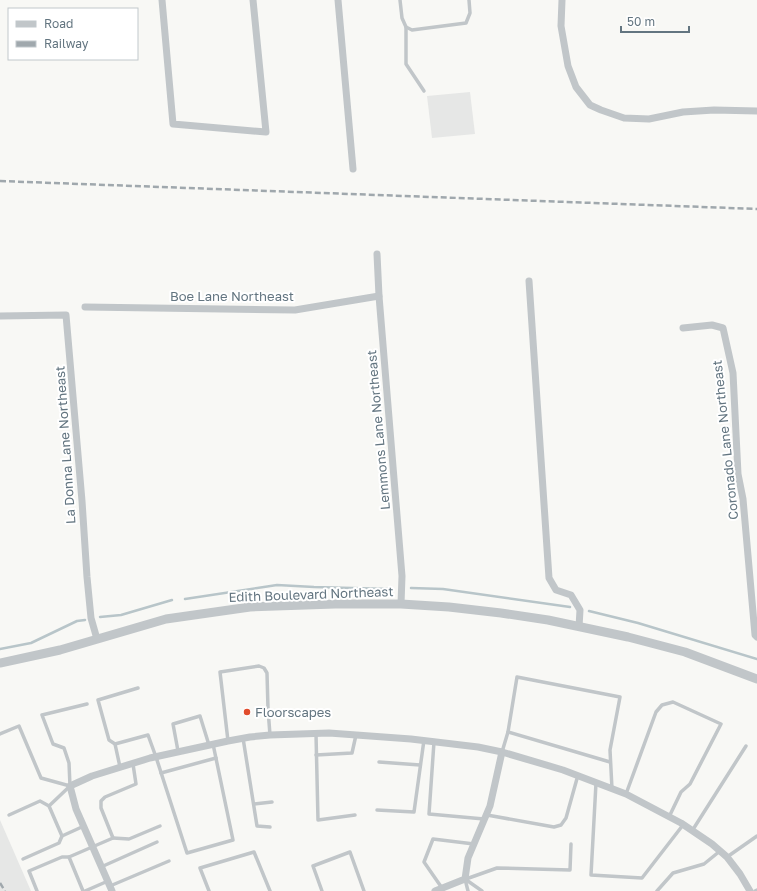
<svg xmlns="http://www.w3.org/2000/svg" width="757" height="891" font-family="'Golos Text',sans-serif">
<rect width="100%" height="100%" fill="#f8f8f5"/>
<g fill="#e6e7e6">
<polygon points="470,92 475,134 432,138 427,96"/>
<polygon points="0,820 31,891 0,891"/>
</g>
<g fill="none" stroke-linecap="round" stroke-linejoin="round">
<g stroke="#b8c5c9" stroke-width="2.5">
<polyline points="411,588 443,589 570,607"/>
<polyline points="185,599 277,585 314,587 390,589"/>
<polyline points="589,611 638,623 757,659"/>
<polyline points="100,617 121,615 172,600"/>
<polyline points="0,649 31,643 77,621 85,620"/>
</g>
<g stroke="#c1c6c9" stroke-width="3.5">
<polyline points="400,0 402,18 406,27 412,30 466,23 470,13 469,0"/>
<polyline points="406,27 406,64 424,91"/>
<polyline points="508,732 610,762"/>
<polyline points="0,734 19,726 41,778 70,786"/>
<polyline points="316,734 318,820 355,815"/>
<polyline points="243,738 257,826 270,827"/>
<polyline points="228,741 220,672 259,666 264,668 267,673 268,709 270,735"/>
<polyline points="434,742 429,814 484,819"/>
<polyline points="115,744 148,735 156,757 187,853 233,840 213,744"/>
<polyline points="178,751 173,724 200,716 209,745"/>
<polyline points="502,752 508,732 517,677 620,697 610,750 612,789"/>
<polyline points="316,755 352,753 356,735"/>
<polyline points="379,762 420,765"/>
<polyline points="120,767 115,744 109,740 98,700 138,688"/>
<polyline points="161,773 216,758"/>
<polyline points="596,783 591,875 642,878 683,825"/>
<polyline points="70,786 69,763 64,748 53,744 42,715 87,704"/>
<polyline points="70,786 49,806 62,836 84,826"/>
<polyline points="626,794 656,712 662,705 673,702 721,724 690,784 681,792 669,817"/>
<polyline points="254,804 272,802"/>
<polyline points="377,810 414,812 424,740"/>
<polyline points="9,815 40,801 49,806"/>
<polyline points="487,815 554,827 561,825 566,818 578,775"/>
<polyline points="692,831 746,746"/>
<polyline points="113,838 129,839 160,826"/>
<polyline points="727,857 757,836"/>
<polyline points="23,859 59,843 62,836"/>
<polyline points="101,867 157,842"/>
<polyline points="465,879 482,891"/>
<polyline points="465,879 468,891"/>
<polyline points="466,879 497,868 570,870 571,844"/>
<polyline points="110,886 169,861"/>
<polyline points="442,888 424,862 433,839 474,844"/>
<polyline points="37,891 29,871 62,857 69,857"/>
<polyline points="83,891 69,857 113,838 101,808 101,801 105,797 136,784 133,764"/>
<polyline points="85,891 108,881"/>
<polyline points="209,891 200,868 254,852 270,891"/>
<polyline points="322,891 313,866 350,852 364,891"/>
<polyline points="657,891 673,873 704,864 720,851"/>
<polyline points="755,891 757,890"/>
</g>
<g stroke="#c1c6c9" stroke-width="7">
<polyline points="162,0 173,124 266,132 253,0"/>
<polyline points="338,0 353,169"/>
<polyline points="562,0 561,26 568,66 576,87 590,105 601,110 624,118 649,119 683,112 714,110 757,111"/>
<polyline points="377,254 379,296 402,576 401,604"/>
<polyline points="529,281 549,578 556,590 571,595 580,610 579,627"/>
<polyline points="85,307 295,310 379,296"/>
<polyline points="0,316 66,315 82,501 87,577 91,618 97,639"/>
<polyline points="683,328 712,325 723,328 733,373 738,474 743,499 755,635 757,637"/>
<polyline points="112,891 76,809 70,786 92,776 150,758 228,741 250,737 270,735 329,733 411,739 478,747 502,752 563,770 626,794 681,823 712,844 727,857 740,874 750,891"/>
<polyline points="435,891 465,879 468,858 490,806 502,752"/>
</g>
<polyline stroke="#c1c6c9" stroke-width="9" points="0,663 60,650 166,619 250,607 335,604 401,604 449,607 501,613 548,620 628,637 685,652 757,679"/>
<g stroke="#a0a8ad" stroke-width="2.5" stroke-dasharray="6 3" stroke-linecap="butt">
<polyline points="0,181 107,185 757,209"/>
<polyline points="0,883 5,891"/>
</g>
</g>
<circle fill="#e14c2c" stroke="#fff" stroke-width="1.5" cx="247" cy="712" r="4"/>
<g text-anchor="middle" stroke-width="4" stroke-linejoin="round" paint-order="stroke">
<g font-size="13" fill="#637580" stroke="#fff">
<text x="232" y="301">Boe Lane Northeast</text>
<text transform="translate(378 430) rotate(-95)" y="5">Lemmons Lane Northeast</text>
<text transform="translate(725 440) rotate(-96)" y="5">Coronado Lane Northeast</text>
<text transform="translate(65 445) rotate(-94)" y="5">La Donna Lane Northeast</text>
<text transform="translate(311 594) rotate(-2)" y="5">Edith Boulevard Northeast</text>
</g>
<g font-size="13" fill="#637580" stroke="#fff" text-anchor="start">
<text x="255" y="717">Floorscapes</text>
</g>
</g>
<rect x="8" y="8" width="130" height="52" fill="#ffffff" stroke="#c1c8cc"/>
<rect x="16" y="21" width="20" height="6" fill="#c1c6c9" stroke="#c1c8cc"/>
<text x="44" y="28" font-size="12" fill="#637580">Road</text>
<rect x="16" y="41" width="20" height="6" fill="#a0a8ad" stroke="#c1c8cc"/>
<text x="44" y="48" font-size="12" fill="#637580">Railway</text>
<path d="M621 26v6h68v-6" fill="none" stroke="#637580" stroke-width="2"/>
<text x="627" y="26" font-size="12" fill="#637580" stroke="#ffffff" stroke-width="3" paint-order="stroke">50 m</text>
</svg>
